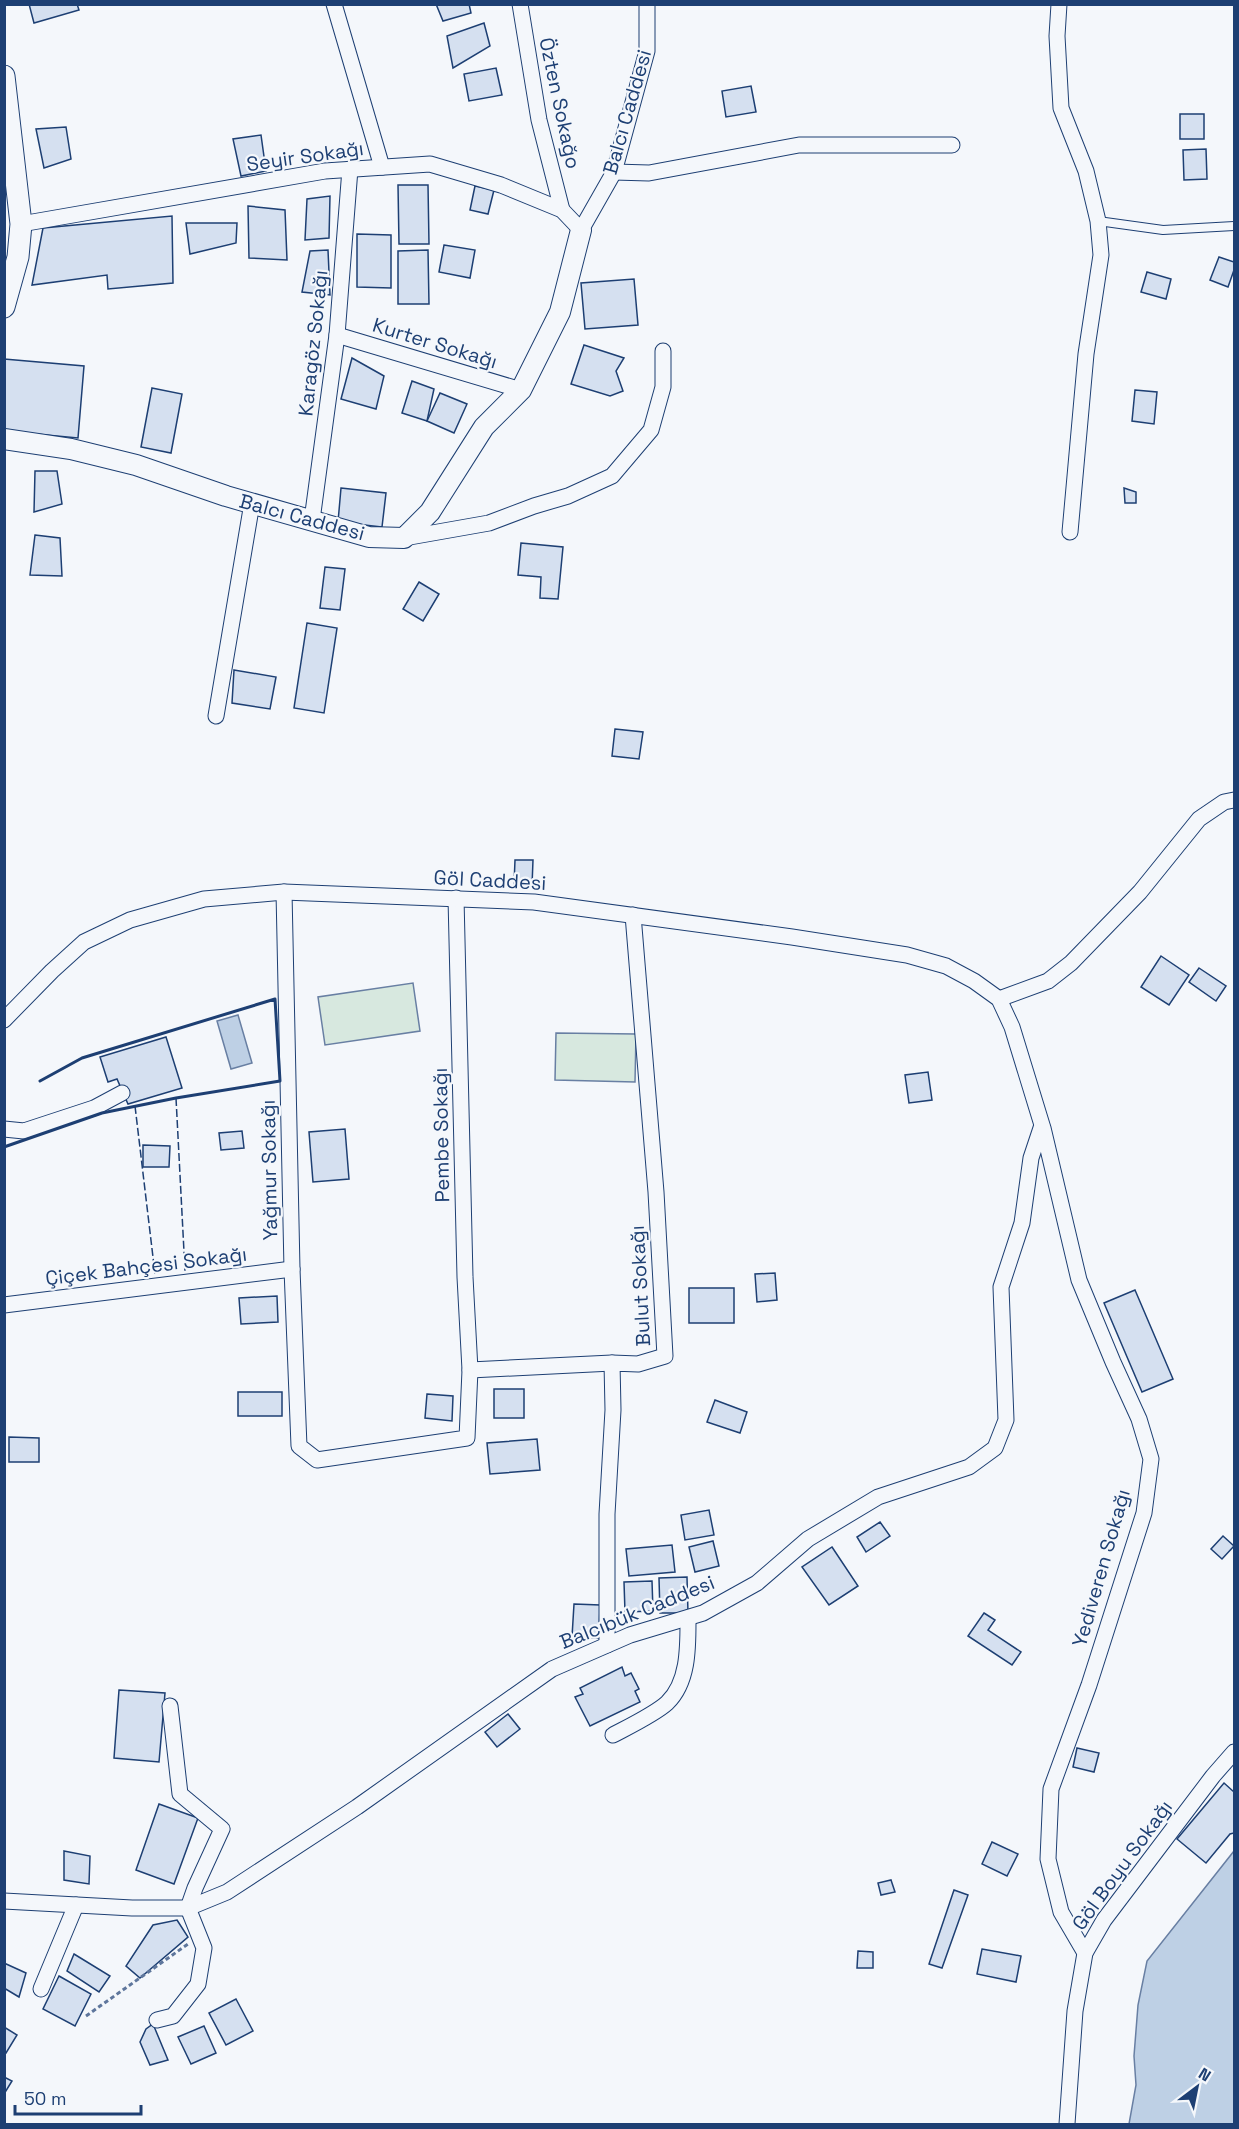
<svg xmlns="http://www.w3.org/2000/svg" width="1239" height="2129" font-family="'Space Grotesk',sans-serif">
<rect width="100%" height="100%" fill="#f4f7fb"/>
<g fill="#d7e8df" stroke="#687fa3" stroke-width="1.5">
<polygon points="413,983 420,1031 325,1045 318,997"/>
<polygon points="556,1033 636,1034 635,1082 555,1080"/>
</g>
<g fill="#bed0e5" stroke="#687fa3" stroke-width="1.5">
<polygon points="238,1015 252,1063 231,1069 217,1021"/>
<polygon points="1234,1851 1234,2124 1129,2124 1136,2085 1134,2056 1138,2005 1147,1961"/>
</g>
<g fill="#d5e0f0" stroke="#1d3f73" stroke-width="1.5">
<polygon points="29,4 77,4 79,10 34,23"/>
<polygon points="436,4 469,4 471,13 443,21"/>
<polygon points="484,23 490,46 453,68 447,36"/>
<polygon points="496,68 502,95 469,101 464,74"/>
<polygon points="751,86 756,112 726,117 722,91"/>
<rect x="1180" y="114" width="24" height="25"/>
<polygon points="66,127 71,159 44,168 36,129"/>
<polygon points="261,135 266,171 241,176 233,139"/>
<polygon points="1206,149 1207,179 1184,180 1183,150"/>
<polygon points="398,185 428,185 429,244 399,244"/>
<polygon points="475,186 494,190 488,214 470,210"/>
<polygon points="330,196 329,238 305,240 307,199"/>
<polygon points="248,206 285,210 287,260 249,258"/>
<polygon points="172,216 173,283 108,289 107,275 32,285 43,228"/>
<polygon points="186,223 237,223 236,243 190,254"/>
<polygon points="357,234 391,235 391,288 357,287"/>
<polygon points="444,245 475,250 470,278 439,272"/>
<polygon points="328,250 330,295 302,292 310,251"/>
<polygon points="428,250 429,304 398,304 398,251"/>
<polygon points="1219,257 1234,262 1234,270 1228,287 1210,280"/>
<polygon points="1147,272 1171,279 1166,299 1141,292"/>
<polygon points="634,279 638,325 585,329 581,283"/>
<polygon points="584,345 624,358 616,371 623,391 610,396 571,384"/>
<polygon points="352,358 384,376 376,409 341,399"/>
<polygon points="4,359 84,366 78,438 4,431"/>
<polygon points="412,381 434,389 427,421 402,413"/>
<polygon points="152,388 182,394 171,453 141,447"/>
<polygon points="1135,390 1157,392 1154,424 1132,421"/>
<polygon points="440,393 467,404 454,433 427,421"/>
<polygon points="35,471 57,471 62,504 34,512"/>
<polygon points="341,488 386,493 382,527 338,522"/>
<polygon points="1124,488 1136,492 1136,503 1125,503"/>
<polygon points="35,535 60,538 62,576 30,575"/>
<polygon points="521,543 563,547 558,599 540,598 541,577 518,575"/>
<polygon points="325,567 345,569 340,610 320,608"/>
<polygon points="419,582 439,594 423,621 403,609"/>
<polygon points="307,623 337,628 324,713 294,708"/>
<polygon points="234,670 276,677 270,709 232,703"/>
<polygon points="615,729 643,732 639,759 612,756"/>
<polygon points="515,860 533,860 532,886 514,885"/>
<polygon points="1161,956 1189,975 1169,1005 1141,987"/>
<polygon points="1199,968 1226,986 1216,1001 1189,982"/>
<polygon points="166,1037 182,1088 128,1104 117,1079 108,1082 100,1057"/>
<polygon points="928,1072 932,1100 909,1103 905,1075"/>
<polygon points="345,1129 349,1179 313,1182 309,1132"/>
<polygon points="242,1131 244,1148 221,1150 219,1133"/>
<polygon points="143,1145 170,1146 169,1167 143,1167"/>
<polygon points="775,1273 777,1300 757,1302 755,1274"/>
<rect x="689" y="1288" width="45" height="35"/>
<polygon points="1135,1290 1173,1379 1142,1392 1104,1303"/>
<polygon points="277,1296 278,1322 241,1324 239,1298"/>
<rect x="494" y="1389" width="30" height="29"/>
<rect x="238" y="1392" width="44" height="24"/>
<polygon points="427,1394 453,1396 452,1421 425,1418"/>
<polygon points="715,1400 747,1412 740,1433 707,1422"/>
<polygon points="9,1437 39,1438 39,1462 9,1462"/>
<polygon points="537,1439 540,1470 490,1474 487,1443"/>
<polygon points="709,1510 714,1535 685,1540 681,1515"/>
<polygon points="880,1522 890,1536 866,1552 857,1537"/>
<polygon points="1223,1536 1234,1546 1222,1559 1211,1549"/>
<polygon points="713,1541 719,1566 695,1572 689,1547"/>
<polygon points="672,1545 675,1572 629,1576 626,1549"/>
<polygon points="832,1547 858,1586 829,1605 802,1567"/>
<polygon points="687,1577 688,1613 660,1613 659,1578"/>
<polygon points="652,1581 653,1611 625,1612 624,1582"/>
<polygon points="574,1604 600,1605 599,1638 572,1637"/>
<polygon points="984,1613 995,1620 988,1630 1021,1652 1012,1665 968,1636"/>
<polygon points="622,1667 625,1676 631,1673 639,1689 635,1691 640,1702 590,1726 575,1697 583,1694 580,1688"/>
<polygon points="119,1690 165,1693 159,1762 114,1758"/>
<polygon points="508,1714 520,1729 497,1747 485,1732"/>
<polygon points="1077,1748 1099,1753 1094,1772 1073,1767"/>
<polygon points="1224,1783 1234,1792 1234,1833 1230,1834 1206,1863 1177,1839"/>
<polygon points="159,1804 198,1818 174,1884 136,1870"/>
<polygon points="992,1842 1018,1854 1007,1876 982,1864"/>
<polygon points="64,1851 90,1856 89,1884 64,1880"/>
<polygon points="891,1880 895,1892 881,1895 878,1883"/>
<polygon points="954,1890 968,1895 942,1968 929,1964"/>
<polygon points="177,1920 188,1937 140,1978 126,1966 153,1925"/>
<polygon points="982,1949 1021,1956 1016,1982 977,1974"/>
<polygon points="858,1951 873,1952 873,1968 857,1968"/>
<polygon points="74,1954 110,1976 99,1992 67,1971"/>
<polygon points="4,1963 26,1973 19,1997 4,1988"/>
<polygon points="59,1976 91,1994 75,2026 43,2009"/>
<polygon points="236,1999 253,2031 226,2045 209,2013"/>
<polygon points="153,2024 168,2060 150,2065 140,2042 146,2029"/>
<polygon points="204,2026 216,2053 191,2064 178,2037"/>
<polygon points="4,2027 17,2035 6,2053 4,2052"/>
<polygon points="4,2077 12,2081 4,2094"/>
</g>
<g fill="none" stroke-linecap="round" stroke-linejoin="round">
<g stroke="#1d3f73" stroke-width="10">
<polyline id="service" points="1098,221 1163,230 1234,226"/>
</g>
<g stroke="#1d3f73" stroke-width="17">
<g id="minor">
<polyline points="334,4 382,167"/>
<polyline points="520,4 539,120 562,210"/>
<polyline points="1059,4 1057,36 1061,108 1086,171 1098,221 1101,255 1086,354 1070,532"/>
<polyline points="614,172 649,173 799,145 952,145"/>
<polyline points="21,224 325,171 430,164 501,185 562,210 581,230 614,172 647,51 647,4"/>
<polyline points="337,335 521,390"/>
<polyline points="312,520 337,335 350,169"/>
<polyline points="404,538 489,523 534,506 568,496 612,476 651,430 663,387 663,351"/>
<polyline points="216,716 252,503"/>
<polyline points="284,892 292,1269 299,1446 317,1460 467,1438 470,1370 465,1277 456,898"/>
<polyline points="999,999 1048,981 1071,963 1140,892 1199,819 1224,802 1234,800"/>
<polyline points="4,1020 52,971 84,942 130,920 204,899 284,892 534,902 792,937 907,955 946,966 974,981 999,999 1012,1027 1042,1125 1031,1158 1022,1223 1001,1287 1006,1420 995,1448 969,1467 878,1497 808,1539 757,1583 703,1613 630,1635 552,1669 357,1807 227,1892 188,1908 132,1908 4,1901"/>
<polyline points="1043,1128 1079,1280 1113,1362 1139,1419 1151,1459 1144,1513 1089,1685 1051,1789 1048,1859 1061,1912 1085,1953"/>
<polyline points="4,1129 24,1131 94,1108 122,1093"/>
<polyline points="4,1305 292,1269"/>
<polyline points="470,1370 612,1363"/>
<polyline points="607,1645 607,1514 613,1410 612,1363 638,1364 665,1356 656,1192 633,915"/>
<path d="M613,1735C628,1727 655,1714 667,1703C689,1682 688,1646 688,1618"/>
<polyline points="41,1989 76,1905"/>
<polyline points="157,2020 173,2016 198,1984 204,1948 188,1908 195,1888 222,1829 180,1794 170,1706"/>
<polyline points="1067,2124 1075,2011 1085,1953 1104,1920 1213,1776 1234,1752"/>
</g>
</g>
<g stroke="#1d3f73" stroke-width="22">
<polyline id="tertiary" points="4,439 71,449 136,465 226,496 369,537 404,538 430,512 484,427 521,390 560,312 581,230"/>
</g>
<g stroke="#1d3f73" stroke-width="23">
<polyline id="secondary" points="4,76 21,224 18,257 4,307"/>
</g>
<polyline stroke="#5e769c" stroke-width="3" stroke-dasharray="4.5 3" stroke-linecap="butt" points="86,2016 188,1944"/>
<use href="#service" stroke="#f4f7fb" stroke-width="8"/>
<use href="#minor" stroke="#f4f7fb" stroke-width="15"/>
<use href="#tertiary" stroke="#f4f7fb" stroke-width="20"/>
<use href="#secondary" stroke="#f4f7fb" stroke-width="21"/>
<g stroke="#1d3f73" stroke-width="1.5" stroke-dasharray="8 3" stroke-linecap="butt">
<polyline points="176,1098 185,1271"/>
<polyline points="135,1106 155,1274"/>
</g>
<polyline stroke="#1d3f73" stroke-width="3" points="4,1147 102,1113 176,1098 280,1081 275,999 82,1058 40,1081"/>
</g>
<g text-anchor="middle" stroke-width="4.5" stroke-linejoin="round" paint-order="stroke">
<g font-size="20" fill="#1d3f73" stroke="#f4f7fb">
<text transform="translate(560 103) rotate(78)" y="7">Özten Sokağo</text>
<text transform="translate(627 112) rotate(-74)" y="7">Balcı Caddesi</text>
<text transform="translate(305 156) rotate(-8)" y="7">Seyir Sokağı</text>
<text transform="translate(313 343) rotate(-84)" y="7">Karagöz Sokağı</text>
<text transform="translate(435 343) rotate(17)" y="7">Kurter Sokağı</text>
<text transform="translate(302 517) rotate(15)" y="7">Balcı Caddesi</text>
<text transform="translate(490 880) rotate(3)" y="7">Göl Caddesi</text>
<text transform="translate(441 1135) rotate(-91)" y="7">Pembe Sokağı</text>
<text transform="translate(269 1170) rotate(-91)" y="7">Yağmur Sokağı</text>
<text transform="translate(146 1266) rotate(-7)" y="7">Çiçek Bahçesi Sokağı</text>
<text transform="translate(640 1286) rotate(-93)" y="7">Bulut Sokağı</text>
<text transform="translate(1101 1568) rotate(-74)" y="7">Yediveren Sokağı</text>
<text transform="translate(637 1612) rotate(-22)" y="7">Balcıbük Caddesi</text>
<text transform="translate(1122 1865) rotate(-54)" y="7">Göl Boyu Sokağı</text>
</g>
</g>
<rect width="1239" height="2129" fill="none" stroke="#1d3f73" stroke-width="12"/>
<g transform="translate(1197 2087) rotate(32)" stroke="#f4f7fb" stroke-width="4.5" paint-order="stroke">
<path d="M0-4.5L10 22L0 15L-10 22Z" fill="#1d3f73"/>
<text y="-9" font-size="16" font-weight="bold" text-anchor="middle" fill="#1d3f73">N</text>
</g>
<path d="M15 2105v9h126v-9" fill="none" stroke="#1d3f73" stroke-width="3"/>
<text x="24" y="2105" font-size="18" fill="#1d3f73" stroke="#f4f7fb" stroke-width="4.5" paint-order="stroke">50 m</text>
</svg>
